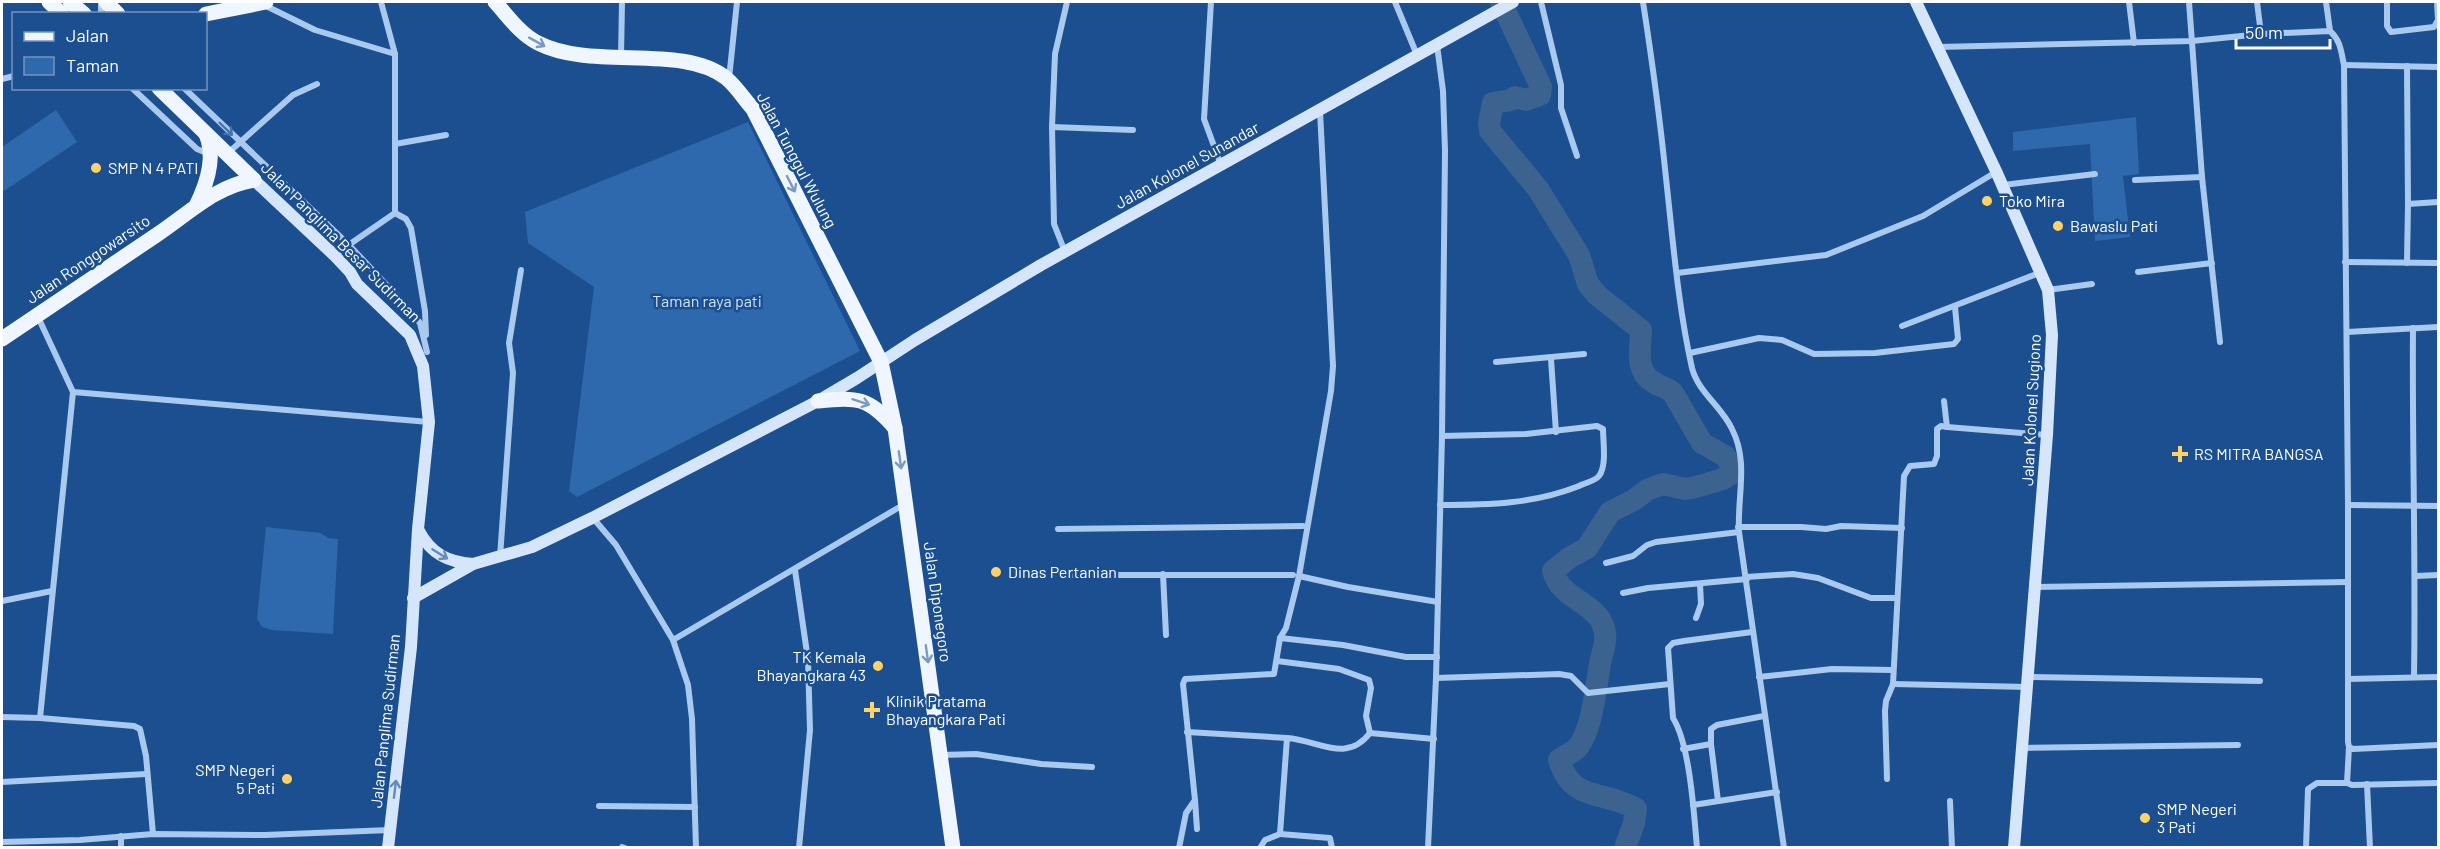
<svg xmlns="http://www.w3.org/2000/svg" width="2440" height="849" font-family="Barlow,sans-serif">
<rect width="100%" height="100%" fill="#1b4f8f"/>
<g fill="#2e69ad">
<polygon points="56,110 77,142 4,191 2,187 2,147"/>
<polygon points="2136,117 2139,174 2123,176 2130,237 2095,241 2090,144 2013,151 2013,132"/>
<polygon points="748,122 860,351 577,497 569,491 594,287 528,243 525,212"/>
<polygon points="266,527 321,533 328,538 338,539 333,634 272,630 262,627 257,619"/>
</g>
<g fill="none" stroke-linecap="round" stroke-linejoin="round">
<path stroke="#3c6290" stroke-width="22" d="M1501,2L1541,87L1540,95L1526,100L1515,97L1511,100L1493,103L1489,123L1490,131L1538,189L1579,255L1588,284L1597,295L1641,330C1641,348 1634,370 1653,382C1660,387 1667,387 1673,393L1702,443L1725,456L1730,464L1731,474L1723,479L1696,487L1685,489L1663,484L1647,490L1634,500L1610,512L1587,548L1569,558L1553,571C1560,597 1587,600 1600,619C1604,626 1606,634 1605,641C1605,647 1602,653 1601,659C1596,682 1593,734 1575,750C1570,754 1564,756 1559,760C1573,804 1603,789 1636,809L1634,823L1625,848"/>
<g stroke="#a9c9ee" stroke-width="6">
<polyline points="101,2 101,14"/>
<polyline points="1211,2 1204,119 1221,165"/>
<polyline points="1395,2 1417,55"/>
<polyline points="1541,2 1561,85 1561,108 1577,156"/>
<path d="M1643,2C1652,60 1660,119 1666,178C1673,241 1678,306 1692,368C1698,392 1722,407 1732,429C1749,462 1737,496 1739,532L1784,848"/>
<polyline points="2129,2 2134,43"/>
<polyline points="2189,2 2202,177 2220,342"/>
<polyline points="2257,2 2261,34"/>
<polyline points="2326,2 2330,31"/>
<polyline points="2387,2 2387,26 2391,32 2434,27 2438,20 2437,2"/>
<polyline points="264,5 315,30 395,54"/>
<path d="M1938,47L2192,41L2261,34L2330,31C2341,41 2341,52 2344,65L2348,505V742L2349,747L2353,749L2438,745"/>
<polyline points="621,57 622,2"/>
<polyline points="2344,65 2438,67"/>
<polyline points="2407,66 2408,204 2438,202"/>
<polyline points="2,79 14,76"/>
<polyline points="729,79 737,2"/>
<polyline points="132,88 197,149 209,154"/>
<polyline points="184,88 349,245 397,296 420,323 427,352"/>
<polyline points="1052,127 1133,130"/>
<polyline points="395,144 446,135"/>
<polyline points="228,153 293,95 317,84"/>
<polyline points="2135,180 2202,177"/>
<polyline points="2003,185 2095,174"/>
<polyline points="395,213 406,219 411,228 425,311 426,335"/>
<polyline points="1065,252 1054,224 1052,127 1055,54 1067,2"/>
<polyline points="334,255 395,213 395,54 381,2"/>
<polyline points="2345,262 2438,263"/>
<polyline points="2407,263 2408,204"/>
<polyline points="2138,272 2212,263"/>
<polyline points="1677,273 1826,255 1923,216 1996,172"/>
<polyline points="2048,290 2092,284"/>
<polyline points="38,317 73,392 429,422"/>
<polyline points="1902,326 2042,272"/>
<path d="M2413,328C2412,445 2416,561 2414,677"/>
<polyline points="2347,332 2438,327"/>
<polyline points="1690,353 1759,338 1782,340 1814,354 1875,353 1954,344 1958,339 1955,307"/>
<polyline points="1551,359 1556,432"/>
<polyline points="1496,362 1584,354"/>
<polyline points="1944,401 1947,427 2047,435"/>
<path d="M1440,505C1488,505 1534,504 1579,486C1585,483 1595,481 1599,476C1607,466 1603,441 1603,429L1597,426L1526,434L1442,436"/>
<polyline points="2348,505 2438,506"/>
<polyline points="593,518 616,545 673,640 688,685 692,719 696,848"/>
<polyline points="1738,527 1801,527 1826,529 1841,526 1902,528"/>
<polyline points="1058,529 1303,526"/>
<polyline points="500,557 513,373 509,343 521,270"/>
<polyline points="1606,563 1633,556 1647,545 1656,542 1739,532"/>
<polyline points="795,570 808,660 810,730 799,848"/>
<polyline points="1163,574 1166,635"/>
<polyline points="1061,575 1293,575"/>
<polyline points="1299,576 1348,587 1438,602"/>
<polyline points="2416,576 2438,575"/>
<polyline points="1746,577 1793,574 1818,578 1871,598 1897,598"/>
<polyline points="2035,587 2348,582"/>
<polyline points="1623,593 1648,588 1747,579"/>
<polyline points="2,601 52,591"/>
<polyline points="1696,618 1701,604 1700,584"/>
<polyline points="1280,638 1343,645 1406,657 1437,657"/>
<polyline points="673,640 903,505"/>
<polyline points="1277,661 1339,669 1369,680 1371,688 1366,716 1370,733"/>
<polyline points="1759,677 1832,669 1893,670"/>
<polyline points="2029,677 2260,681"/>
<polyline points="1436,678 1559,674 1571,676 1588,693 1670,684"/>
<polyline points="2348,679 2438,677"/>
<polyline points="1893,684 2028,687"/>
<polyline points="2,717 40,718 134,726 140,729 146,756 153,834"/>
<polyline points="40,718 73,392"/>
<polyline points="1187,732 1287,738"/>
<polyline points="2349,747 2347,783 2352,785 2438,783"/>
<polyline points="2023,748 2238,745"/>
<polyline points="1683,749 1711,744"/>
<polyline points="941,755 976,754 1041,764 1092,767"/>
<polyline points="1887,779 1885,711 1886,701 1893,684 1904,476 1910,466 1934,464 1937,456 1937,429 1941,426 1947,427"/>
<polyline points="2,782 146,774"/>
<polyline points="2367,784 2370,848"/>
<polyline points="1195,800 1197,829"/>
<polyline points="1718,801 1711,744 1711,729 1717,725 1764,716"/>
<polyline points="1950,801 1952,848"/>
<polyline points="1693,805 1777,792"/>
<polyline points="599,806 695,807"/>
<polyline points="1280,834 1330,838 1332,848"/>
<polyline points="2,842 80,840 153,834 265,835 390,830"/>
<polyline points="622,847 625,848"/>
<polyline points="121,848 121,836"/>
<polyline points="1179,848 1186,813 1195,800 1183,684 1185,679 1274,674 1280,638 1286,628 1299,576 1331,391 1333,366 1320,111"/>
<path d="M1260,848L1265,840L1280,834L1287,738C1318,740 1346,764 1370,733L1434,739"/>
<polyline points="1428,848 1436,678 1442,436 1445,151 1443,91 1437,45"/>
<path d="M1697,848C1694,814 1690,745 1673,718L1668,648L1673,643L1684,641L1752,632"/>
<polyline points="2306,848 2308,789 2317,783 2347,783"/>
</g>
<g stroke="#d6e6fa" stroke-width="12">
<polyline points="1916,2 1996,171 2048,290 2052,335 2047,435 2014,848"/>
<polyline points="254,180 334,255 350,272 357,284 410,335 423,366 429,422 418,529 411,647 388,848"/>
<path d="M419,531C431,554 448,562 473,564"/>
<polyline points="413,598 473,564 532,547 592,518 818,401 857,378 915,340 1041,265 1513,2"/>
</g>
<g stroke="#f0f6ff" stroke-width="15">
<polyline points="49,2 62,14"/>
<polyline points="70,2 84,14"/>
<polyline points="106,2 118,14"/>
<path d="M495,2C508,16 520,34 538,43C592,71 682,43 726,78C736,86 744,99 753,109L881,362L895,428L953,848"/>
<polyline points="206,14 266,2"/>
<polyline points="159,88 254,180"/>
<path d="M196,206C207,184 216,157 206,134"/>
<path d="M2,339C53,305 104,270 155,236C187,215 215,186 254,180"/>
<path d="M818,401C858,397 868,397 895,428"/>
</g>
</g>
<defs><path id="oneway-shaft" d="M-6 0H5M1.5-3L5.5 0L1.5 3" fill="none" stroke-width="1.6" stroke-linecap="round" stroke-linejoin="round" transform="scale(1.5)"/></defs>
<g stroke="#7b9ac1">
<use href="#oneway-shaft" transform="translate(537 42) rotate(29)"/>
<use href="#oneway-shaft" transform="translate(791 184) rotate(63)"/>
<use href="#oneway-shaft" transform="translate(861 402) rotate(18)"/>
<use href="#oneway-shaft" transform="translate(900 460) rotate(82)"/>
<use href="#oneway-shaft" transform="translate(927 654) rotate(82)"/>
</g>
<use stroke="#4674ac" href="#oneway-shaft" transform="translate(226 129) rotate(44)"/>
<g stroke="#668bba">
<use href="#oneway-shaft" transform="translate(440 554) rotate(32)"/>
<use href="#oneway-shaft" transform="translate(395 789) rotate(-83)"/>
</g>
<g fill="#ffd166" stroke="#1b4f8f" stroke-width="2">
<circle cx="96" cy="168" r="6"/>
<circle cx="1987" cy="201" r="6"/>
<circle cx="2058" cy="226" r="6"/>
<path d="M2177 445h6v6h6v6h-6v6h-6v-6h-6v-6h6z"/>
<circle cx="996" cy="572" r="6"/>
<circle cx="878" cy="666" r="6"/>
<path d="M869 701h6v6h6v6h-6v6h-6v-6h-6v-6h6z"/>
<circle cx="287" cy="779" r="6"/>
<circle cx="2145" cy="818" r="6"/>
</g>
<g text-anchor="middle" stroke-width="5" stroke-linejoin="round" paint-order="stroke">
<g font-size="16" fill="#fff" stroke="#1b4f8f">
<text transform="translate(797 160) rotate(62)" y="6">Jalan Tunggul Wulung</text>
<text transform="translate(1187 165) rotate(-29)" y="6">Jalan Kolonel Sunandar</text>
<text transform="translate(341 242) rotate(45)" y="6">Jalan Panglima Besar Sudirman</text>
<text transform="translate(88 259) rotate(-34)" y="6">Jalan Ronggowarsito</text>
<text transform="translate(2031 410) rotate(-87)" y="6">Jalan Kolonel Sugiono</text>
<text transform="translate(938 602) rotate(82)" y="6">Jalan Diponegoro</text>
<text transform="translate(385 721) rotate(-84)" y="6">Jalan Panglima Sudirman</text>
</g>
<g font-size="16" fill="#fff" stroke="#1b4f8f" text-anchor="start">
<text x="108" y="174">SMP N 4 PATI</text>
<text x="1999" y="207">Toko Mira</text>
<text x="2070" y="232">Bawaslu Pati</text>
<text x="2194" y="460">RS MITRA BANGSA</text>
<text x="1008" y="578">Dinas Pertanian</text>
<text x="866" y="663" text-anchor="end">TK Kemala<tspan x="866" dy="18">Bhayangkara 43</tspan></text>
<text x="886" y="707">Klinik Pratama<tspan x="886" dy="18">Bhayangkara Pati</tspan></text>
<text x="275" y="776" text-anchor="end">SMP Negeri<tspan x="275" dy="18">5 Pati</tspan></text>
<text x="2157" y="815">SMP Negeri<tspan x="2157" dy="18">3 Pati</tspan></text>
</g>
<g font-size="16" fill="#cfe3fa" stroke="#1b4f8f">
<text x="707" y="307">Taman raya pati</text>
</g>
</g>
<rect width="2440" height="849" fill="none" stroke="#ffffff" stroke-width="6"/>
<rect x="12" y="12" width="195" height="78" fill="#1b4f8f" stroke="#7695bc" stroke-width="1.5"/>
<rect x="24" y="32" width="30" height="9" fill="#f0f6ff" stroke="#7695bc" stroke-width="1.5"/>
<text x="66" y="42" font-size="18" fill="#ffffff">Jalan</text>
<rect x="24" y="57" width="30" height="18" fill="#2e69ad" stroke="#7695bc" stroke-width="1.5"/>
<text x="66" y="72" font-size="18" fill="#ffffff">Taman</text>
<path d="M2236 39v9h94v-9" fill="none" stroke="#ffffff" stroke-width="3"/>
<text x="2245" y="39" font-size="18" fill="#ffffff" stroke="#1b4f8f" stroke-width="4.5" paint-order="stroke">50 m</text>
</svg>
